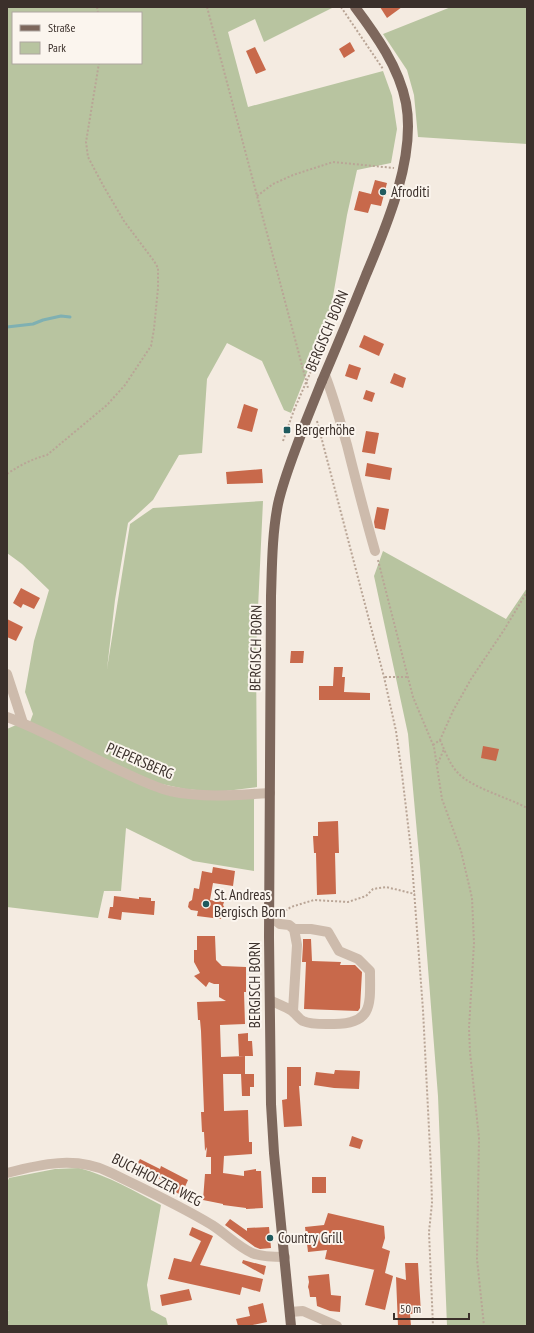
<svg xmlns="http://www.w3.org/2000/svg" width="534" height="1333" font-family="'PT Sans Narrow',sans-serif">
<rect width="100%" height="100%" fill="#f4ebe1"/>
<g fill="#b8c4a0" fill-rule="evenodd">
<path d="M7,7H334L264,42L255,19L228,32L248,107L383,71L392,96L397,129L391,163L357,170L347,215L330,314L291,413L284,410L262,361L227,343L207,379L202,453L179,455L153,500L128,523L115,600L107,669L130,524L153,508L263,501L256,651L257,787L218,792L185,789L152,782L30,722L33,714L25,692L34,641L49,590L22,564L7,553ZM13,13H141V63H13Z"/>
<polygon points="451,7 527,7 527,144 418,137 414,95 407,70 383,34"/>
<polygon points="383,551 506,619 527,588 527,1326 447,1326 438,1096 420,866 408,734 374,576"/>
<polygon points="16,725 39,735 150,789 254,798 254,871 193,861 126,828 121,891 104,891 98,918 7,907 7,729"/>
<path d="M79,1168C109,1176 134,1191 161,1205L147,1285L151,1310L166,1318L168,1326H7V1311H9L7,1310V1183L9,1178L55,1169Z"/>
</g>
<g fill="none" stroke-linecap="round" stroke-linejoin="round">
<polyline stroke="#7fb0b2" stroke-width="3" points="7,327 33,324 43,320 61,316 70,317"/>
</g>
<g fill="#c8694b">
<polygon points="380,7 402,7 387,18"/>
<polygon points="350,42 355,51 344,58 339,49"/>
<polygon points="255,47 266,70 256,74 246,51"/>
<polygon points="375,180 387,183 381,206 371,204 368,213 354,210 359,191 371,194"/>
<polygon points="364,335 384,344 379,356 359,347"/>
<polygon points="349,364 361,368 357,380 345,376"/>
<polygon points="394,373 406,378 403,388 390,383"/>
<polygon points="366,390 375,393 372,402 363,399"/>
<polygon points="244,404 258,409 252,432 237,428"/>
<polygon points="366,431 379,433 375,454 362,452"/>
<polygon points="367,463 392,468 390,480 365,476"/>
<polygon points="262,469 263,483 227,484 226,472"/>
<polygon points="377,507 389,509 385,530 375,528 374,522"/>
<polygon points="21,588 40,598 34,609 23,604 21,608 13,603"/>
<polygon points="7,619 23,627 16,641 7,637"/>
<polygon points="291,651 304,651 303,663 290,663"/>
<polygon points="334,667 343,667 342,677 345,677 344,692 370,693 370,700 319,700 319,686 333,686"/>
<polygon points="483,746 499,749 496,761 481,758"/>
<polygon points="338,821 339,853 335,853 336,894 317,895 316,853 314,853 313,836 318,836 318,822"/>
<polygon points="213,867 235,871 233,886 213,883 210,900 224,902 223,905 226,910 222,913 221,919 197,916 198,911 191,910 188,907 189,902 192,900 194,888 199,889 202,871 212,873"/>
<polygon points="114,896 139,899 139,897 151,898 151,901 155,901 154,915 122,912 121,920 108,918 110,907 113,907"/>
<polygon points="197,936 215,936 216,960 222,966 246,967 246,992 244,992 245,1024 220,1025 221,1057 245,1056 245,1074 223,1074 224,1111 248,1110 249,1142 252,1142 252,1154 224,1156 223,1173 244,1176 244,1171 256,1169 256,1171 261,1171 263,1208 246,1209 246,1208 223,1205 223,1204 203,1200 205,1174 211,1174 211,1157 206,1157 207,1147 205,1151 204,1132 202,1132 201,1112 204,1112 201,1031 200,1020 198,1020 197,1002 226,1001 219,997 219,984 214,984 209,982 206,987 194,976 200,973 194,962 194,950 197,950"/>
<polygon points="303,939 311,939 312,961 341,962 340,965 355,965 362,972 360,1008 358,1011 304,1009 306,962 302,962 303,945"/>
<polygon points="248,1033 248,1041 252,1041 253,1056 239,1056 238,1034"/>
<polygon points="287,1067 301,1067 301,1086 299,1086 302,1126 284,1127 282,1100 287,1099"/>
<polygon points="335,1070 360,1071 359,1089 334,1088 314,1085 316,1072 334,1074"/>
<polygon points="241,1074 254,1074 254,1087 250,1087 250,1096 242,1096"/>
<polygon points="352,1136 363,1140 360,1149 349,1146"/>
<polygon points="140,1159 160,1169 161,1166 188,1180 184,1189 182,1188 179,1194 168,1188 170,1184 148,1173 145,1177 133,1171"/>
<rect x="312" y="1177" width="14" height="16"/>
<polygon points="328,1213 384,1226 385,1238 382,1248 390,1251 385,1273 393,1276 385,1310 365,1305 374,1270 375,1270 325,1259 327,1250 308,1252 305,1227 324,1225"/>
<polygon points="230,1219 247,1231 247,1228 269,1227 271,1248 260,1249 255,1247 225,1225"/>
<polygon points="192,1227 213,1236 200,1265 263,1279 260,1292 242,1287 240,1295 168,1279 174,1258 191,1262 201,1241 189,1235"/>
<polygon points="243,1260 266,1266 264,1275 242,1263"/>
<polygon points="405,1263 418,1263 421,1313 410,1314 411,1326 398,1326 396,1277 406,1280"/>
<polygon points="329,1274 331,1295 341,1296 340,1312 330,1311 317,1306 316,1297 310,1297 309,1290 308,1287 309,1282 308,1276"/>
<polygon points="189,1289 192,1300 162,1306 160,1295"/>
<polygon points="263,1303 267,1322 248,1326 238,1326 236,1319 250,1316 248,1307"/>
</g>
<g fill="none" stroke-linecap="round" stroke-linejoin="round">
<g stroke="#b9a596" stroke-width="2" stroke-dasharray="2 2" stroke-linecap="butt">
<polyline points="97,7 98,13"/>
<polyline points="207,7 308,388"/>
<polyline points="341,7 383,69"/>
<polyline points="257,196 273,184 293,175 333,162 394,168"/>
<polyline points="315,362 333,327"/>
<polyline points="317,421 384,677 396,731 402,774 411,850 423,1010 431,1169 432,1203 429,1232 433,1326"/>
<polyline points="283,441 294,410"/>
<path d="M7,474C20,465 32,459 47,455L107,405L125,385L151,346L154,329L158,288V268L154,261L124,221L104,187L88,157L86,142L99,63"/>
<polyline points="378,560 413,697 434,747 442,799 461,851 472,898 474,943 469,1028 470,1052 479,1138 477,1259 484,1326"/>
<polyline points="385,677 407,677"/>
<path d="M440,740C445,751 450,765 458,773C472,788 507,797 527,808"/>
<polyline points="433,745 440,740 453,711 471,679 504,630 527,592"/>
<polyline points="438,763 444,749"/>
<polyline points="282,913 291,907 314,900 348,902 366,896 373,889 386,887 415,894"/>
</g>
<g stroke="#cdbbac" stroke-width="10">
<path d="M325,375C334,398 340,421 347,445C356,481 365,516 375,551"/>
<polyline points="7,674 23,723"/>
<path d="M7,717C48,732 85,755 125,773C140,780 154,787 170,791C203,798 237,795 270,793"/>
<polyline points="270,916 280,924 289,925 294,929 297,945 293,1011"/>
<path d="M270,1000C277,1004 285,1006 292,1011C296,1014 299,1019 303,1021C312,1025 325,1024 334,1024C374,1024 370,1003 370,971L358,959L339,951L328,932L311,929H294"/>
<path d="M7,1173C41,1164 76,1156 109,1172C144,1189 179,1205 212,1225C226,1234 237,1246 252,1253C262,1257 274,1257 285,1257"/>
<polyline points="290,1312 303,1311 337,1326"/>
</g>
<g stroke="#7d675c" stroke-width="10">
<path d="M322,381C337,346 352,310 366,275C387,225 416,157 406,103C399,67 376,35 355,7"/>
<path d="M291,1326L274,1153L271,1104L269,937L271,596C272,566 272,534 278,504C284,477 295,452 304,426"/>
</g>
<polyline stroke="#b9a596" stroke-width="2" stroke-dasharray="2 2" stroke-linecap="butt" points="294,410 315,362"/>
<polyline stroke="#7d675c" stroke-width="10" points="304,426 322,381"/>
</g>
<g fill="#1f5a5e" stroke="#fbf5ee" stroke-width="1.5">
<circle cx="383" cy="192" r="4"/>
<rect x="283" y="426" width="8" height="8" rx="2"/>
<circle cx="206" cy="904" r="4"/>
<circle cx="270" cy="1238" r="4"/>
</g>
<g text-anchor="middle" stroke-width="4" stroke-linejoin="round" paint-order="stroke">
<g font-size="15" fill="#3b302b" stroke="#fbf5ee" text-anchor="start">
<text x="391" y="197">Afroditi</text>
<text x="295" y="435">Bergerhöhe</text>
<text x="214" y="900">St. Andreas<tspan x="214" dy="17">Bergisch Born</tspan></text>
<text x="278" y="1243">Country Grill</text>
</g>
<g font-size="15" fill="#3b302b" stroke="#fbf5ee">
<text transform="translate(327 331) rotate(-67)" y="5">BERGISCH BORN</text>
<text transform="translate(256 648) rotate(-89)" y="5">BERGISCH BORN</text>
<text transform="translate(140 761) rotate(23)" y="5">PIEPERSBERG</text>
<text transform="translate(255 985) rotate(-90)" y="5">BERGISCH BORN</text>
<text transform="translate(157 1180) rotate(27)" y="5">BUCHHOLZER WEG</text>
</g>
</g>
<rect width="534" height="1333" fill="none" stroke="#3b302b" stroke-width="16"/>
<rect x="12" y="12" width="130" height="52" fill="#fbf5ee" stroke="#aea6a0"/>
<rect x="20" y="25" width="20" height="6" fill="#7d675c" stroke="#aea6a0"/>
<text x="48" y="32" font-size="12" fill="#3b302b">Straße</text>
<rect x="20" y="42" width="20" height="12" fill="#b8c4a0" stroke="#aea6a0"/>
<text x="48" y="52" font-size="12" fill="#3b302b">Park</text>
<path d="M394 1313v6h75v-6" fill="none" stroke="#3b302b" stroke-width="2"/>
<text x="400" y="1313" font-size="12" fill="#3b302b" stroke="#fbf5ee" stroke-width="3" paint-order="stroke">50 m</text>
</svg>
